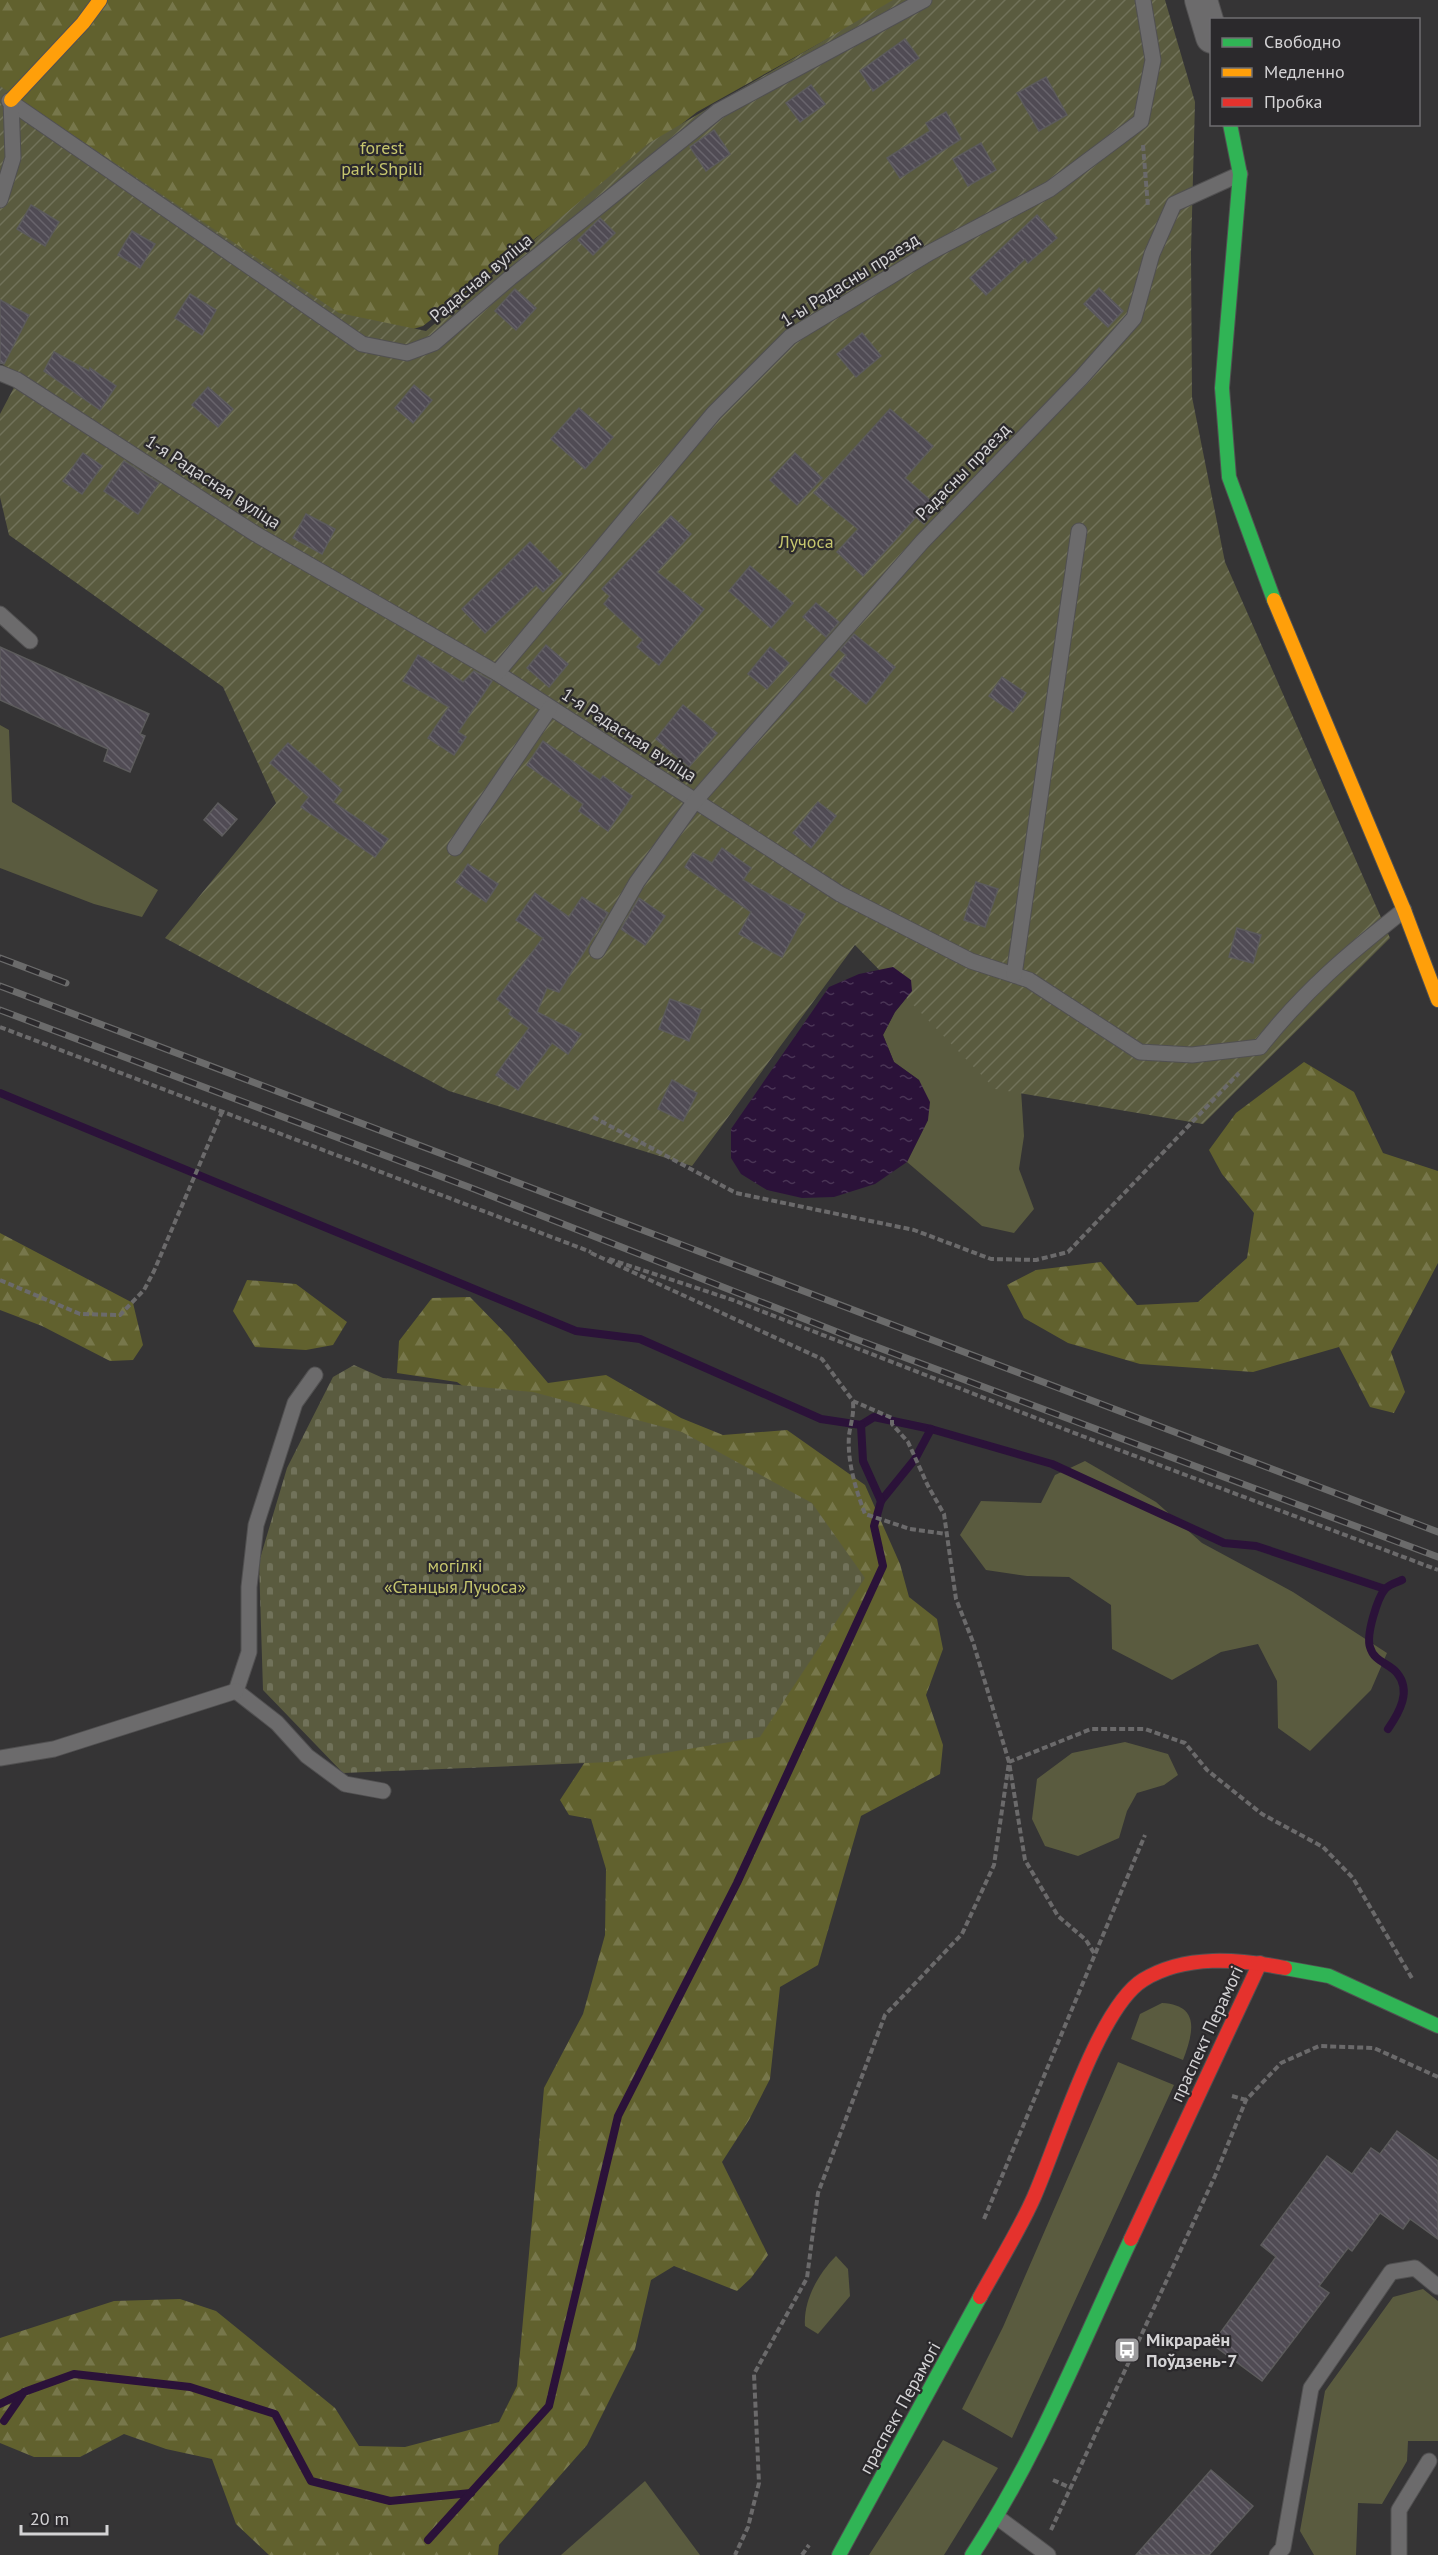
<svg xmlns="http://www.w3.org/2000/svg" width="1438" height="2555" font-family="'PT Sans',sans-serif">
<defs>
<pattern id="forest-firs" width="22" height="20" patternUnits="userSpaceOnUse" patternTransform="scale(1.5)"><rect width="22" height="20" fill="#61612e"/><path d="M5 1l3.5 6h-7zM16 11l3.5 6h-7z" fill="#77774b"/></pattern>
<pattern id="cemetery-stones" width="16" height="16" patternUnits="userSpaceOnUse" patternTransform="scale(1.5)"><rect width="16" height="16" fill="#5a5b3f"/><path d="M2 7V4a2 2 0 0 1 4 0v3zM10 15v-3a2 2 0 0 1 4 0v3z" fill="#71725a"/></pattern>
<pattern id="garden-furrows" width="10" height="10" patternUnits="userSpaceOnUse" patternTransform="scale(1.5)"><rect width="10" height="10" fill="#5a5b3f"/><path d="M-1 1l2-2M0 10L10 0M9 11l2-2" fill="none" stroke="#71725a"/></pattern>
<pattern id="water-ripples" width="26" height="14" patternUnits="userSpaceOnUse" patternTransform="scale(1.5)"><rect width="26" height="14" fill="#2b1239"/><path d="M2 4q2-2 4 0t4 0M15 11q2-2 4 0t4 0" fill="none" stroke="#493455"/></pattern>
<pattern id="building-back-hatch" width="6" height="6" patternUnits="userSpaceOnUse" patternTransform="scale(1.5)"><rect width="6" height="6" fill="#504b54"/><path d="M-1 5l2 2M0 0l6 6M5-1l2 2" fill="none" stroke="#68646c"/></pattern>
</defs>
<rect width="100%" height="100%" fill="#353435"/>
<g fill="#5a5b3f">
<polygon points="0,725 9,730 12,802 158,890 142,917 94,904 0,868"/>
<polygon points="912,991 1019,1059 1024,1136 1019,1169 1034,1209 1014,1233 982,1226 907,1162 928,1120 919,1080 894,1062 883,1035 895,1012"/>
<polygon points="1085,1461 1156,1502 1202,1543 1293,1592 1387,1653 1371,1690 1310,1751 1278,1728 1277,1681 1258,1644 1221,1652 1172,1680 1112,1649 1111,1605 1069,1577 1027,1576 986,1570 960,1535 981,1501 1041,1503 1055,1475"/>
<polygon points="1125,1742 1168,1754 1178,1775 1164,1785 1137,1793 1127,1811 1119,1838 1078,1856 1045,1846 1032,1819 1037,1779 1072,1753"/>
<path d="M1162,2003C1201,2005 1193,2034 1183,2060L1131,2039L1140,2014Z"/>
<polygon points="1118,2062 1174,2085 1012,2438 962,2409 1003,2327"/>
<path d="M836,2256L848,2269L850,2296L818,2334L805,2326C803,2301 818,2274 836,2256Z"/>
<polygon points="1423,2289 1438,2301 1438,2441 1408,2441 1407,2461 1382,2504 1358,2503 1356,2555 1314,2555 1300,2531 1325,2391 1393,2297"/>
<polygon points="943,2440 998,2468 944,2555 869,2555"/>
<polygon points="645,2481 700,2555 561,2555"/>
</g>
<g fill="url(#forest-firs)">
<polygon points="0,0 897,0 697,112 423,326 388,337 349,327 0,94"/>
<polygon points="1304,1062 1354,1092 1383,1153 1438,1171 1438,1263 1391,1352 1405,1392 1394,1413 1370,1407 1339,1347 1253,1372 1140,1364 1068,1343 1024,1318 1007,1285 1036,1270 1101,1262 1137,1305 1198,1302 1247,1258 1254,1213 1222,1174 1209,1150 1236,1113"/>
<polygon points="0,1233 133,1303 143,1345 133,1360 110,1361 42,1326 0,1310"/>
<polygon points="247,1280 296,1284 347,1322 333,1345 306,1350 255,1347 233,1311"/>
<polygon points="470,1297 509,1337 548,1383 606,1375 681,1418 723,1435 787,1430 865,1485 900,1564 909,1597 937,1619 943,1649 926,1695 943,1745 940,1774 861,1816 818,1965 780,1987 770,2079 749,2120 722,2162 768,2255 751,2278 737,2291 674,2266 651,2280 635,2349 587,2445 499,2545 498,2555 269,2555 236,2524 212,2459 166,2449 124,2434 80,2457 34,2457 0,2443 0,2338 114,2301 180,2299 216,2311 335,2408 359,2446 405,2447 499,2422 517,2386 544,2088 583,2014 605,1935 606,1869 591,1819 569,1815 560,1800 621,1707 535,1436 457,1382 397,1373 399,1341 432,1298"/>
</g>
<polygon fill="url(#cemetery-stones)" points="354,1365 383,1378 533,1392 682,1432 812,1503 865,1578 760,1737 611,1762 343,1773 263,1690 259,1562 287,1468 333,1377"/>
<polygon fill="url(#garden-furrows)" points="893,0 1165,0 1195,102 1191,252 1192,397 1225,562 1390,938 1203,1124 995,1089 855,945 692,1166 449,1091 165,938 276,803 223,687 9,535 0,497 0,414 19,378 0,362 0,86 339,313 426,331 649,143"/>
<polygon fill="url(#water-ripples)" points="893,967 911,980 912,991 895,1012 883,1035 894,1062 919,1080 930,1102 928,1120 907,1162 875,1184 834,1197 802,1198 767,1190 741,1174 731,1158 731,1129 829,987 859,974"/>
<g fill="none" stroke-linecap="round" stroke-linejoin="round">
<g stroke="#2b1239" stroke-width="8">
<polyline points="0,1093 576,1331 640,1339 821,1419 861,1425 874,1417 931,1429 1052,1464 1224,1543 1256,1546 1385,1589"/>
<polyline points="881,1501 915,1459 931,1429"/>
<path d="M1388,1729C1399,1713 1412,1691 1397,1673C1389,1663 1374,1662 1370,1647C1366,1635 1377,1599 1385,1589C1388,1585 1397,1582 1402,1580"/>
<polyline points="0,2404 21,2394"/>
<polyline points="4,2421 24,2392 74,2374 190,2387 275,2414 311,2481 390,2501 471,2493"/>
<polyline points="428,2540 549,2406 618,2116 737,1883 883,1566 874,1526 881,1501 863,1461 861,1425"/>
</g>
</g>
<g fill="url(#building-back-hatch)" stroke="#5c5b5c" stroke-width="1.5">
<polygon points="905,39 919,58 873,91 860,71"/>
<polygon points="1046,77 1067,115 1039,131 1017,93"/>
<polygon points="811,85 825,104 800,122 786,103"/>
<polygon points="946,112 961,139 900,178 887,158 930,131 926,123"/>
<polygon points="714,130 730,154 706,171 690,147"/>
<polygon points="981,143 996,170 968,186 953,159"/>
<polygon points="31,205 59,222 45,246 17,229"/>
<polygon points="1037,215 1057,238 1028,263 1025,259 986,295 970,278"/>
<polygon points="600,218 615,233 593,255 578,240"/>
<polygon points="132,231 155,244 140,268 118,255"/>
<polygon points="1099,288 1123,311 1108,327 1084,304"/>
<polygon points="515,289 536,308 516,330 495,311"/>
<polygon points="190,294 216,310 202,335 175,318"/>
<polygon points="0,300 29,315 4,364 0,363"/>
<polygon points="862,333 881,356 856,377 837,354"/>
<polygon points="54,352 89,371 90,368 116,386 100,410 44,371"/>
<polygon points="414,385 432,400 413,423 395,408"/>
<polygon points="208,387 233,409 218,427 192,405"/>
<polygon points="579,408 613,437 585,469 551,439"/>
<polygon points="890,409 933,446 905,478 938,507 924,524 916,517 863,576 837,552 858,529 814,493"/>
<polygon points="83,453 102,466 82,494 63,481"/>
<polygon points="795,453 822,478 797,505 770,480"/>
<polygon points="124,461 159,483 138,514 104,491"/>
<polygon points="306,514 335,529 322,554 293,538"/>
<polygon points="671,516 691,534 657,572 704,609 659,665 637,647 643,640 604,604 610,596 602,589"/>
<polygon points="530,542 562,574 543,592 536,585 485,633 462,609"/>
<polygon points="750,566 793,603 771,628 729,591"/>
<polygon points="816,603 839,622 826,637 803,617"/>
<polygon points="854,634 895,667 866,704 830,675 846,655 840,650"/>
<polygon points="546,645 568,664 549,687 527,668"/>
<polygon points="0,647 149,714 140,734 145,736 130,772 104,761 108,749 0,700"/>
<polygon points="770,647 789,663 767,689 748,674"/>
<polygon points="418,655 463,682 474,671 492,681 458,732 466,737 454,755 428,738 449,707 403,681"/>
<polygon points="1002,677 1026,693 1013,712 989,696"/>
<polygon points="683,705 717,733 689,767 656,739"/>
<polygon points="543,741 600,780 603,776 632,796 608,831 579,811 583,804 527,765"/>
<polygon points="288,743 342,790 333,802 388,839 375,857 301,807 309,797 270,763"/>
<polygon points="818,802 836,816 811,848 793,833"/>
<polygon points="218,803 237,819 222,836 204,820"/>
<polygon points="722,848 751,868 743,880 805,914 782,957 739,934 751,912 685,867 693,853 712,863"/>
<polygon points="468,864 498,884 486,902 456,882"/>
<polygon points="976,882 998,889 985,927 964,920"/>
<polygon points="535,893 569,917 582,897 608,913 559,992 547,988 537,1012 581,1034 568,1054 552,1043 518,1090 496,1075 529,1028 509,1014 511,1010 497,999 543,938 516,920"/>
<polygon points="639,898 665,916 645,945 621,929"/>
<polygon points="1237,928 1261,935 1253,963 1229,957"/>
<polygon points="670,999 701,1010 689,1041 659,1029"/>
<polygon points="672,1080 697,1093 683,1121 658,1109"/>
<polygon points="1397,2131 1438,2161 1438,2239 1410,2219 1403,2229 1380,2213 1352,2251 1348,2248 1319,2286 1329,2293 1262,2381 1212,2344 1276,2257 1261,2245 1327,2156 1352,2174 1371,2148 1380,2154"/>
<polygon points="1211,2470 1253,2506 1209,2555 1136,2555"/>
</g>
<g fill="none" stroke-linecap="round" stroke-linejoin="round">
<g stroke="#515051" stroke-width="17">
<g id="lane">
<polyline points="9,101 362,344 407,353 434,343 510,278 718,111 924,0"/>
<polyline points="0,200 13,158 11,100"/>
<path d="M0,373L17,380L254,533L497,673L840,894L971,961L1029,980L1140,1052L1192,1055L1260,1047C1305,990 1348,954 1404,910"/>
<polyline points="0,614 30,641"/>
<polyline points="497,673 714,413 790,337 929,253 1050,189 1141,121 1153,60 1143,0"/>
<polyline points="455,848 550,708"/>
<polyline points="597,951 637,882 695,801 922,542 1081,378 1134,318 1152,254 1174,204 1240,174"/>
<polyline points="1014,975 1079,531"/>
<polyline points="315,1375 295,1403 256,1525 249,1587 249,1652 236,1691 277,1723 307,1756 345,1784 383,1791"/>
<polyline points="0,1758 54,1749 236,1691"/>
<polyline points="997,2517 1048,2555"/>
<polyline points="1277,2555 1283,2548 1311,2388 1391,2272 1415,2268 1438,2287"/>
<polyline points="1399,2555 1399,2510 1429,2461"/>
</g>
</g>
<g stroke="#515051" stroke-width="34">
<polyline id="street" points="1201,0 1212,37"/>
</g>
<g stroke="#515051" stroke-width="16">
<g id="fast">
<polyline points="1230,124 1240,174 1222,388 1229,477 1274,600"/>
<polyline points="1285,1968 1329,1976 1438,2026"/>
<polyline points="839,2555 980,2297"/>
<path d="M972,2555C1037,2457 1081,2345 1131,2239"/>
</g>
</g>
<g stroke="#515051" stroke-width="16">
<g id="slow">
<polyline points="11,100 83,23 100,0"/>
<polyline points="1274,600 1404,910 1438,1000"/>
</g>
</g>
<g stroke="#515051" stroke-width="16">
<g id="jam">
<polyline points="1131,2239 1260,1963"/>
<path d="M980,2297C998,2264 1019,2231 1034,2197C1057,2145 1098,2008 1143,1980C1185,1954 1239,1959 1285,1968"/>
</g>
</g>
<g stroke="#6b6a6b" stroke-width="4" stroke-dasharray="6 3" stroke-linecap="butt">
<polyline points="1143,145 1148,207"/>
<polyline points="0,1027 591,1252"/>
<polyline points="593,1117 736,1193 914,1230 991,1259 1036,1260 1068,1252 1239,1073"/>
<polyline points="591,1253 822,1359 853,1401 892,1418 892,1424 908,1442 928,1486 944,1514 956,1599 973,1642 1009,1762 994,1865 962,1934 885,2015 818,2193 807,2278 754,2374 759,2483 748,2527 735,2555"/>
<polyline points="609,1259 733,1300 1082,1436 1438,1570"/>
<polyline points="0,1280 80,1314 120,1315 144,1290 154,1271 222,1112"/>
<path d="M853,1402C854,1415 851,1422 849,1435C847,1462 856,1490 865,1514L910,1529L947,1534"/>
<polyline points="1094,1953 1086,1940 1058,1916 1025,1860 1009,1762 1091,1729 1145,1729 1185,1743 1207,1770 1262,1814 1323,1847 1353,1878 1413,1980"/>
<polyline points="1232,2096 1246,2100"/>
<polyline points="984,2219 1145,1835"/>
<polyline points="1053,2480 1071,2488"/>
<polyline points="1051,2530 1215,2176 1246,2100 1281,2063 1319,2046 1374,2048 1438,2077"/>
<polyline points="802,2555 809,2545"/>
</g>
<use href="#lane" stroke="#6c6b6c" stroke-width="15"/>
<use href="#street" stroke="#6c6b6c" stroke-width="32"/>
<use href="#fast" stroke="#30b455" stroke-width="14"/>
<use href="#slow" stroke="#ff9f0a" stroke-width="14"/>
<use href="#jam" stroke="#e5322d" stroke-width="14"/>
<g stroke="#6b6b6b" stroke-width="7">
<g id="rail">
<polyline points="0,958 66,983"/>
<polyline points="0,986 1438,1532"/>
<polyline points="0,1010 474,1189 850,1337 1438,1557"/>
</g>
</g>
<use href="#rail" stroke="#2b292c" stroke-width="4.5" stroke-dasharray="14" stroke-linecap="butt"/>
</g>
<defs>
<g id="bus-square" transform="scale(1.35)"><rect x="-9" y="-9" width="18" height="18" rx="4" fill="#9c9b9d" stroke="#2b292c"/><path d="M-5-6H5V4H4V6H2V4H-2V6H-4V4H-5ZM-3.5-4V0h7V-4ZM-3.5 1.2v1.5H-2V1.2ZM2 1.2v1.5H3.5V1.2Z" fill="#fff"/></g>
</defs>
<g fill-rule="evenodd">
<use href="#bus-square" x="1127" y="2350"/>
</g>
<g text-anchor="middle" stroke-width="4.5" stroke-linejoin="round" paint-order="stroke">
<g font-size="18" fill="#c6c66e" stroke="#2b292c">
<text x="382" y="154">forest<tspan x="382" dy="21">park Shpili</tspan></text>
<text x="806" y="548">Лучоса</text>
<text x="455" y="1572">могілкі<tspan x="455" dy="21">«Станцыя Лучоса»</tspan></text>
</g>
<g font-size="18" fill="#d4d3d5" stroke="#2b292c">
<text transform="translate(481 278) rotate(-40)" y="6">Радасная вуліца</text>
<text transform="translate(850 280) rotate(-32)" y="6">1-ы Радасны праезд</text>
<text transform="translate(963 472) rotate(-46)" y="6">Радасны праезд</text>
<text transform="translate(213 482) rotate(33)" y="6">1-я Радасная вуліца</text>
<text transform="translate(629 735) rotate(33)" y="6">1-я Радасная вуліца</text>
<text transform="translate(1207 2034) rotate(-65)" y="6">праспект Перамогі</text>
<text transform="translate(900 2408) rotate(-61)" y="6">праспект Перамогі</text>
</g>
<g font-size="18" font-weight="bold" fill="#d4d3d5" stroke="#2b292c" text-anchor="start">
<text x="1146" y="2346">Мікрараён<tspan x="1146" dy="21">Поўдзень-7</tspan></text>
</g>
</g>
<rect x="1210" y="18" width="210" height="108" fill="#2b292c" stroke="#6f6d70" stroke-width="1.5"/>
<rect x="1222" y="38" width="30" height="9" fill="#30b455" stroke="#6f6d70" stroke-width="1.5"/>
<text x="1264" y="48" font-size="18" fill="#d4d3d5">Свободно</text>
<rect x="1222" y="68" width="30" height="9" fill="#ff9f0a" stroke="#6f6d70" stroke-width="1.5"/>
<text x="1264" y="78" font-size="18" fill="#d4d3d5">Медленно</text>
<rect x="1222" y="98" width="30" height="9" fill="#e5322d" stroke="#6f6d70" stroke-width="1.5"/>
<text x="1264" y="108" font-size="18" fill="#d4d3d5">Пробка</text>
<path d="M21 2525v9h86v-9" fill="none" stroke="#d4d3d5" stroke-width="3"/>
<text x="30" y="2525" font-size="18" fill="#d4d3d5" stroke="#2b292c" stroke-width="4.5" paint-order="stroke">20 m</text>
</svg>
